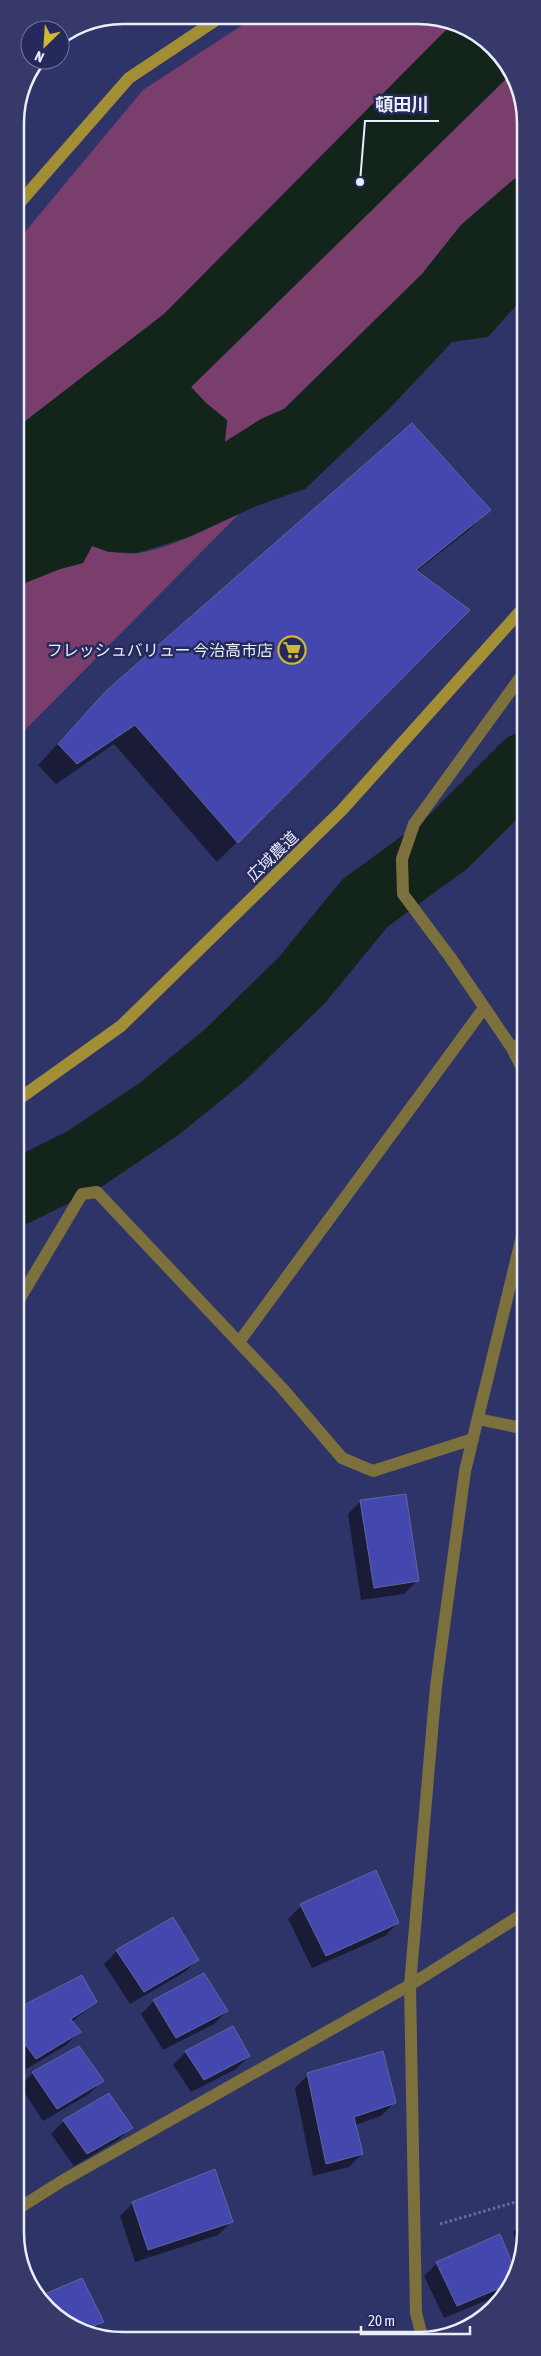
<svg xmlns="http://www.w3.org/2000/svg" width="541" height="2356" font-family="'Asap Condensed','Noto Sans JP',sans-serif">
<rect width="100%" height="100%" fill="#2f3468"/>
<g fill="#793e6b">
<polygon points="256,16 440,17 452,24 164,314 15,429 15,244 143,90"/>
<polygon points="510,75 525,108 525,173 513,180 461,225 422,274 284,409 261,419 224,442 227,420 206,403 191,387"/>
<path d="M240,513L21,734L15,738V587L60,569L83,563L92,546C106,551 122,555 138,553C172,548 209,528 240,513Z"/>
</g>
<polygon fill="#13251a" points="452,24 499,51 510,75 191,387 206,403 227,420 225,442 261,419 284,409 422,274 461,225 513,180 525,173 525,296 488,337 452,342 391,407 305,489 259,505 186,538 137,553 109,552 92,546 83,563 60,569 15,587 15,429 164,314"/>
<g fill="#0007">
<polygon points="72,29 60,40 60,37"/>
<polygon points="489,510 469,530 416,572 468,610 217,862 114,744 56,784 38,765 87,712"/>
<polygon points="361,1501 417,1581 404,1594 361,1600 348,1514"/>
<polygon points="375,1871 398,1923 385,1936 312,1968 288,1919 301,1906"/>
<polygon points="117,1951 198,1959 185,1972 130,2004 104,1964"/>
<polygon points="81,1977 95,2002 72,2022 79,2032 66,2045 23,2071 16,2062 16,2010"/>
<polygon points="154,2001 227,2011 214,2024 163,2050 141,2014"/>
<polygon points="186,2052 249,2056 236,2069 191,2092 173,2065"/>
<polygon points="33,2073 102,2081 89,2094 43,2121 20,2086"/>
<polygon points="308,2075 394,2103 381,2116 355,2125 362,2154 349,2167 313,2176 295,2088"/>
<polygon points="64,2121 131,2128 118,2140 74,2166 51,2134"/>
<polygon points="133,2203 231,2222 218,2235 135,2262 120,2216"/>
<polygon points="526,2219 526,2240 520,2255 513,2232"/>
<polygon points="500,2236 514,2269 504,2293 444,2318 424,2276 437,2263"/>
<polygon points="82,2280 103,2322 91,2333 46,2309 40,2297"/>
</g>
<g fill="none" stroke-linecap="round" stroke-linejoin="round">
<polyline stroke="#13251a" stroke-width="65" points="16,1193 83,1160 159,1109 225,1055 302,980 365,903 446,844 525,765"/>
</g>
<g fill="#4447ae" stroke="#5e669f">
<polygon points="412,423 491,510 416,570 470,610 238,843 135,725 77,764 58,744 107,690"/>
<polygon points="406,1494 419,1581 374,1588 360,1500"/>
<polygon points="376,1870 399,1923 326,1956 300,1904"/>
<polygon points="173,1917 199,1960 144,1992 116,1950"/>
<polygon points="204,1973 228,2011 176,2038 153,2000"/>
<polygon points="82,1975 97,2002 71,2019 81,2032 36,2059 16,2032 16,2009"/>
<polygon points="233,2026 250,2056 204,2080 185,2051"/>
<polygon points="79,2046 104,2081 57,2109 32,2072"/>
<polygon points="383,2051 396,2103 354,2117 363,2154 326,2164 307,2073"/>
<polygon points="109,2093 133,2128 87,2154 63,2120"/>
<polygon points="215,2169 233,2222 148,2250 132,2202"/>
<polygon points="500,2234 514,2268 507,2285 457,2306 436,2262"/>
<polygon points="82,2278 104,2322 85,2330 46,2309 40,2296"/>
</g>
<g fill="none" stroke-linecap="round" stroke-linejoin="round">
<polyline stroke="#686d95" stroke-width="3" stroke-dasharray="2.5 2.5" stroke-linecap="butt" points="440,2224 526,2199"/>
<g stroke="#7c703d" stroke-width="12">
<polyline points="525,671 414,824 402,859 403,894 450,957 512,1048 525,1074"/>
<polyline points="512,1048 525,1041"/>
<polyline points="16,1305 82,1194 97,1192 282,1388 342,1458 373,1471 473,1439"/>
<polyline points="239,1342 484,1008"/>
<polyline points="478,1419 526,1429"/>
<polyline points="16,2210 62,2181 410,1985 526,1912"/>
<polyline points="423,2340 416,2313 410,1985 436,1686 465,1471 525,1224"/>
</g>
<g stroke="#a18e35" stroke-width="12">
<polyline points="15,208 129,78 222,16"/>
<polyline points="16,1101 121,1026 342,810 525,606"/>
</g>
</g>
<defs>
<g id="supermarket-ring" transform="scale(1.4375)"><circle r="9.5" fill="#26295c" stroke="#d2b736" stroke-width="1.5"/><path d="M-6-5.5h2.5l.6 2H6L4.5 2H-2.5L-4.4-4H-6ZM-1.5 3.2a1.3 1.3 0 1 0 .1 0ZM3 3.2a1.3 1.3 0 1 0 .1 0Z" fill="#d2b736"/></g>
</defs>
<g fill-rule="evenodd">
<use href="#supermarket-ring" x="292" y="650"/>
</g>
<g text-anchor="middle" stroke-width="5" stroke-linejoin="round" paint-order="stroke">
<g font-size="16" fill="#eaedfa" stroke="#26295c" text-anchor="end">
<text x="273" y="656">フレッシュバリュー 今治高市店</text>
</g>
<g font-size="16" fill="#eaedfa" stroke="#26295c">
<text transform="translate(272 856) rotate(-44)" y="6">広域農道</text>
</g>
</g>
<path d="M0 0H541V2356H0ZM123 24H418A99 99 0 0 1 517 123V2233A99 99 0 0 1 418 2332H123A99 99 0 0 1 24 2233V123A99 99 0 0 1 123 24Z" fill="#363969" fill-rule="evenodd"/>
<path fill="none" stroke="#eaedfa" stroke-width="2.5" d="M123 24H418A99 99 0 0 1 517 123V2233A99 99 0 0 1 418 2332H123A99 99 0 0 1 24 2233V123A99 99 0 0 1 123 24Z"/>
<path fill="none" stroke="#eaedfa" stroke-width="2" d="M360 182L365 121H439"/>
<circle fill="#eaedfa" stroke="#26295c" stroke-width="2" cx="360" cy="182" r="5"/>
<g font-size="18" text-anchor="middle" font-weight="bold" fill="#eaedfa" stroke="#26295c" stroke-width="5" stroke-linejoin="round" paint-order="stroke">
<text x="402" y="111">頓田川</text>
</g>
<g transform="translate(45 45) rotate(205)"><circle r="24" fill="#26295c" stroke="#74779b"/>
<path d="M0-4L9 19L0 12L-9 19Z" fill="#d2b736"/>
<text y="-8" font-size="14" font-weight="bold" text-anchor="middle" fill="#eaedfa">N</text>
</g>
<path d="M361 2326v8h109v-8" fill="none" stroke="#eaedfa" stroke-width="2.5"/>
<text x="368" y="2326" font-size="15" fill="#eaedfa" stroke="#26295c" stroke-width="4" paint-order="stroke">20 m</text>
</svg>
